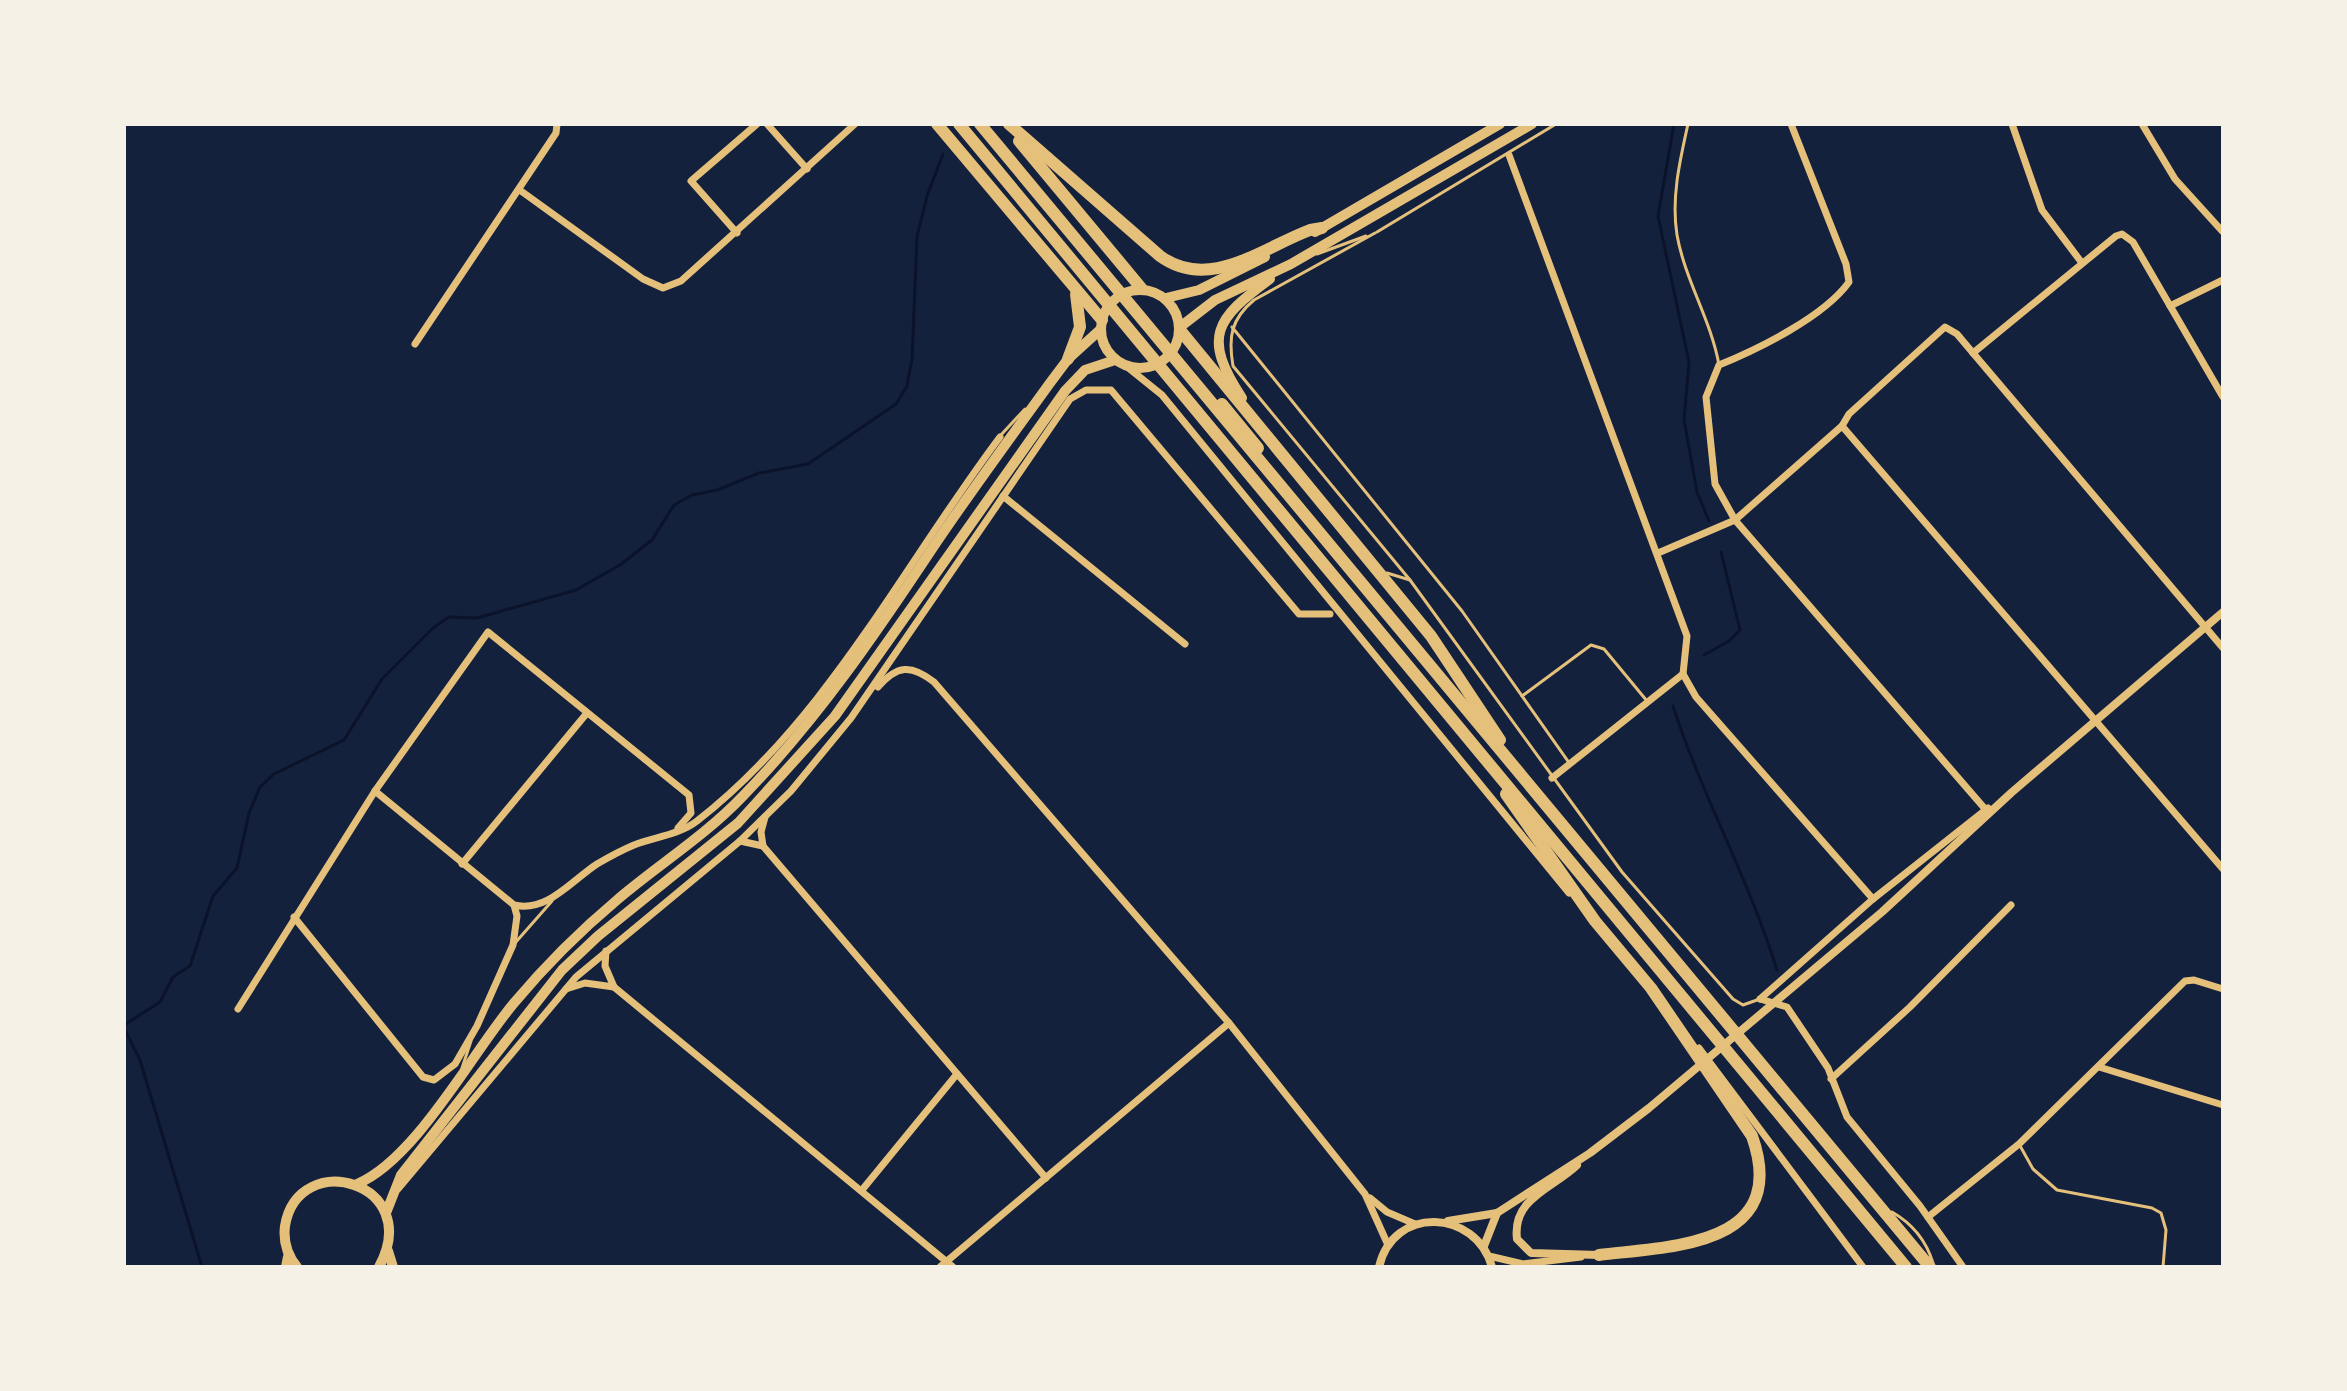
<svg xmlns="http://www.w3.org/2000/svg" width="2347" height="1391" font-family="'Exo 2',sans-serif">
<rect width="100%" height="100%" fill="#14213d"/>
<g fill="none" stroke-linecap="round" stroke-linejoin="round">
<g stroke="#0b132b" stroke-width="3">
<polyline points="1674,124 1658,216 1689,362 1684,420 1697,492 1709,521"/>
<polyline points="1704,655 1729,641 1740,630 1721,552"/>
<path d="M1673,706C1702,796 1749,879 1777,970"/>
<polyline points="124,1025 160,1002 173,977 190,966 213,896 237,868 249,813 260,787 274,774 344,740 382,679 433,628 449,617 477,618 576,590 620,565 652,540 674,505 692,495 717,490 759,473 808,464 896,404 907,386 912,359 917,237 927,196 943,154"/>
<polyline points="124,1028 140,1060 202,1267"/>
</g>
<g stroke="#e5c07b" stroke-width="3">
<path d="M1688,124C1680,160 1671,198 1677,235C1685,280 1711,320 1719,365"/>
<polyline points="1377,232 1556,124"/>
<path d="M1375,233L1254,300C1231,319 1228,337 1233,366L1410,580L1622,872L1733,999L1743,1005L1757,1000"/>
<polyline points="1317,254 1366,236"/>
<polyline points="1232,327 1462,611 1570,764"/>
<polyline points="1000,436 1025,409"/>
<polyline points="1387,573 1410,580"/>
<polyline points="1522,696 1591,645 1604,649 1647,701"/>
<polyline points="515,943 552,901"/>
<polyline points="462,1068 471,1041"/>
<polyline points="2019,1144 2033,1169 2057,1190 2152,1208 2161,1213 2166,1230 2163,1267"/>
<path d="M1892,1212C1913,1224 1926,1240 1933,1263"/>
</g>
<g stroke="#e5c07b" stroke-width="7">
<polyline points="767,124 807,169"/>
<path d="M1791,124L1846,264L1849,282C1824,317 1758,349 1719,365L1706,397L1715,484L1735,520L1986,810"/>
<polyline points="2012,124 2042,210 2082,263"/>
<polyline points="2142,124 2175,179 2223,232"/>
<polyline points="1509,155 1687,636 1683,674 1552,778"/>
<polyline points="521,191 643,279 663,288 681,281 855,124"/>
<polyline points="737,233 691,181 757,124"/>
<polyline points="2170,306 2223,280"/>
<polyline points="415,344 556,133 557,124"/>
<polyline points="1973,353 2116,236 2122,234 2133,242 2223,397"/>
<polyline points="1126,366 1162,395 1569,893"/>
<polyline points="1842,426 2223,869"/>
<polyline points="1003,496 1185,644"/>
<polyline points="1658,553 1735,520 1842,426 1849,414 1945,327 1957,334 1973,353 2223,648"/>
<polyline points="1683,674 1696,697 1873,899"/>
<path d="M878,687C897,665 911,664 934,682L1229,1023L1365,1194L1388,1245"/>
<path d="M375,791L514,905C547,913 571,881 597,864C609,857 622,850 634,845C654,837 679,835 697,821C826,721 903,566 1000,437"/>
<polyline points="765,817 761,832 763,846 1046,1178"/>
<polyline points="740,841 763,846"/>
<polyline points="462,864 587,713"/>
<polyline points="294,917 423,1077 434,1080 455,1064 477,1026 513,945 517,916 514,905"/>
<polyline points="606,951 605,966 614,987"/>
<polyline points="566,989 585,983 614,987 953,1267"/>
<polyline points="1760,999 1787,1007 1828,1068 1847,1117 1920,1206 1963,1267"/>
<polyline points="1760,999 1873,899 1988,808"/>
<polyline points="238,1009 375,791 488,632 689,795 691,813 678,828"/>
<polyline points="1699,1048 1863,1267"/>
<polyline points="2099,1067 2223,1105"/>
<polyline points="1831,1079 1910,1007 2011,905"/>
<polyline points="398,1189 576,977 740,841 791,791 851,718 1070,399 1086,390 1111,390 1299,614 1330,614"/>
<polyline points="862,1190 957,1074"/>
<polyline points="1370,1198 1387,1212 1415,1224"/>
<polyline points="1928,1217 2019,1144 2185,981 2194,980 2223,989"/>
<polyline points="1489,1256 1523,1264 1581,1257"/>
<polyline points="940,1267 1229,1023"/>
</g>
<g stroke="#e5c07b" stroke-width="8">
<path d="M1577,1165C1552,1189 1512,1198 1517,1239L1531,1253L1599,1255"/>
<polyline points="1448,1221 1497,1213 1590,1153 1649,1108 1882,912 2011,793 2223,612"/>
<polyline points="1484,1246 1497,1213"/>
<path d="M1379,1267C1393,1205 1476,1209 1492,1267"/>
</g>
<g stroke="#e5c07b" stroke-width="10">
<polyline points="1315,232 1500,124"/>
<circle cx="1140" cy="329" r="39"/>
<polyline points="1166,298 1199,290 1265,257"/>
<polyline points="1180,327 1215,300 1291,264 1532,124"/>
<path d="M1242,398C1202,337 1215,319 1270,279"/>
<path d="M357,1184C416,1159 472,1053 514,1003C545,966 580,931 617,900C658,865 705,836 743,796C817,720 875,635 934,546C971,491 1011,437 1050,383L1068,359L1101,329"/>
<polyline points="386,1213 401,1175 562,970 598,936 738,823 835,716 1065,391 1085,370 1115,360"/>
<polyline points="388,1251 393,1267"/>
<path d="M297,1267C287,1255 283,1242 285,1226C298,1147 425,1182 379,1267"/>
</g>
<g stroke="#e5c07b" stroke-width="12">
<polyline points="937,124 1102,320"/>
<polyline points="959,124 1906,1267"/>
<polyline points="980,124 1930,1267"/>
<path d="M1009,124L1160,256C1209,292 1262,248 1310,230L1322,228"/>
<polyline points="1019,141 1142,289"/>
<polyline points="1180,330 1431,636 1500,740"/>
<polyline points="1068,359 1080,327 1076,294"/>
<polyline points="1222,404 1258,448"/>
<path d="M1506,794L1595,921L1651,988L1752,1136C1791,1247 1671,1246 1599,1255"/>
<polyline points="287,1267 289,1257"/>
</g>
</g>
<rect width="2347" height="1391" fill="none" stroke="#f6f1e7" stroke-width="252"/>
</svg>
